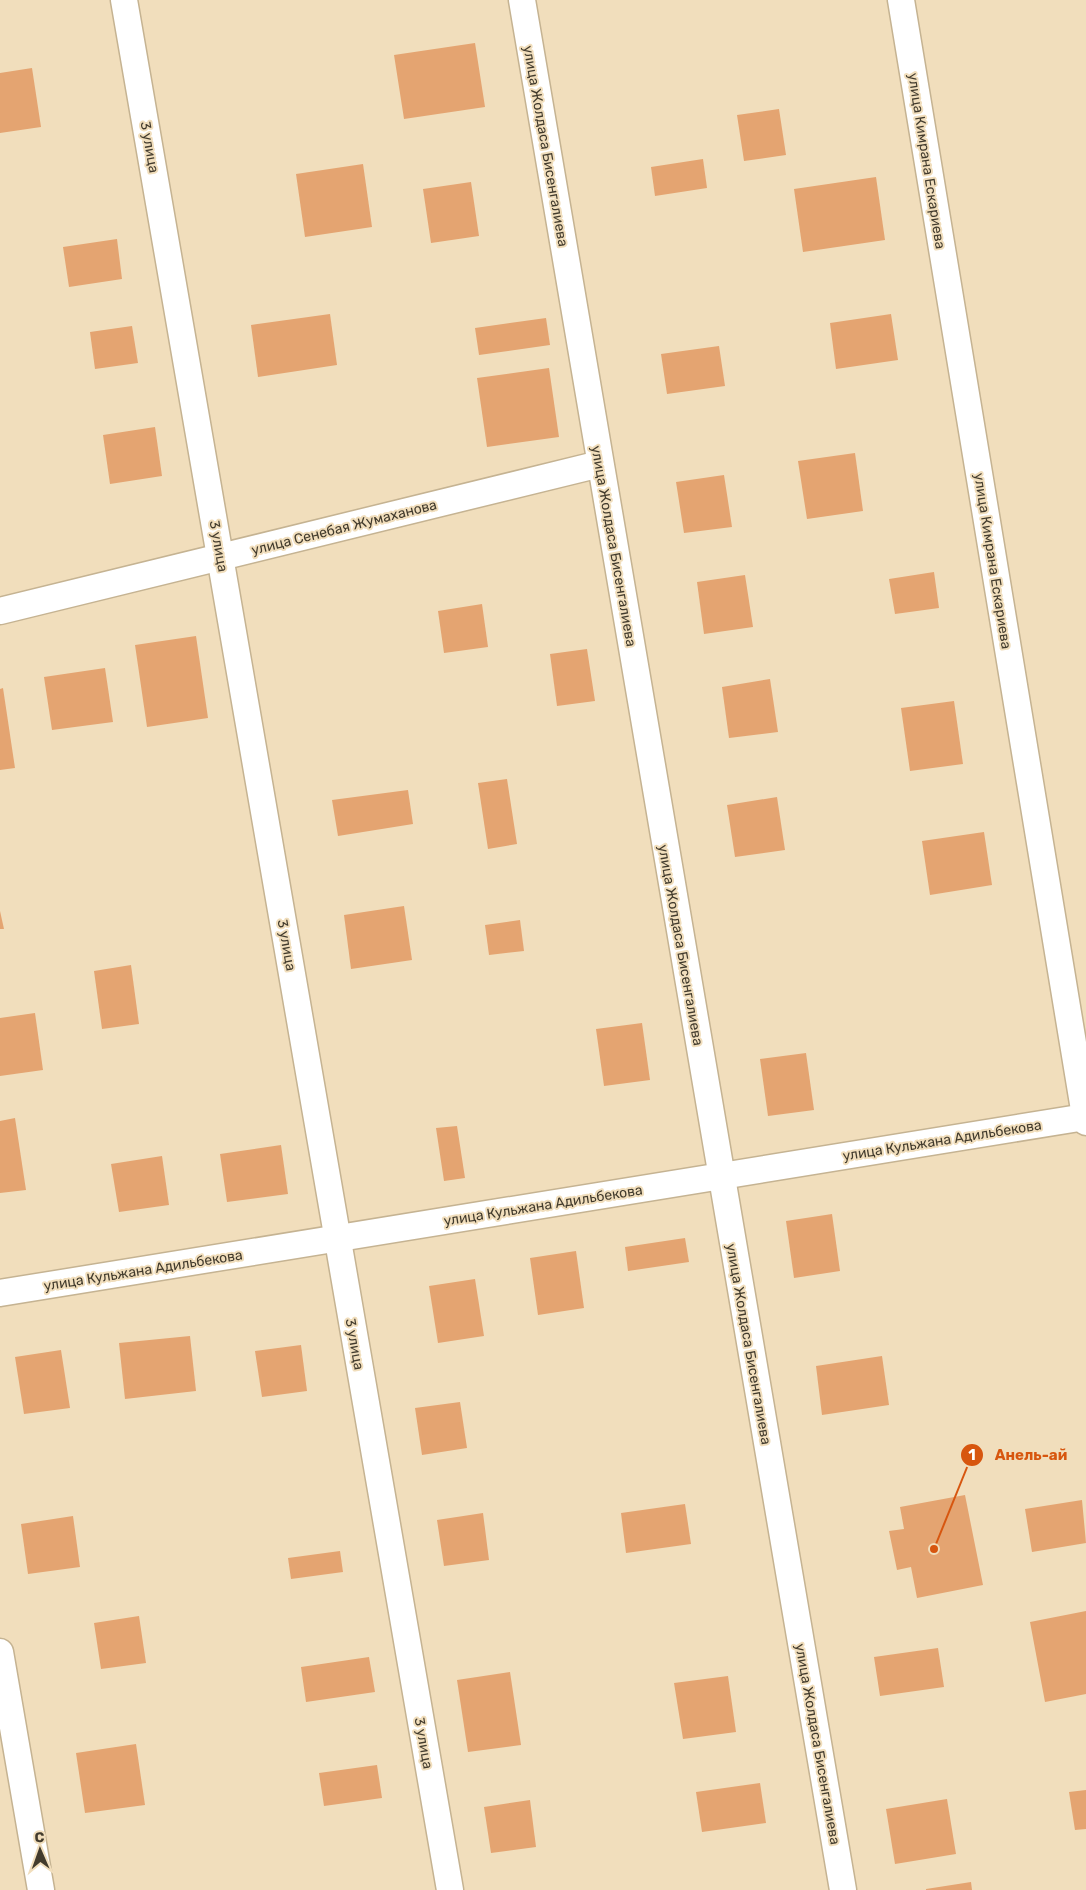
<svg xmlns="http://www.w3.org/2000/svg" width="1086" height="1890" font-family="Rubik,sans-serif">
<rect width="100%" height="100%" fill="#f1debc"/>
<g fill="#e4a471">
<polygon points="475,43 485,107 404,119 394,55"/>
<polygon points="32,68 41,127 0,133 0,73"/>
<polygon points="779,109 786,155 744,161 737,115"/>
<polygon points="703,159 707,188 655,196 651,167"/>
<polygon points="363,164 372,227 305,237 296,174"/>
<polygon points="876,177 885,240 803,252 794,189"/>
<polygon points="471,182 479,236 431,243 423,189"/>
<polygon points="117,239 122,279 69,287 63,247"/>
<polygon points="330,314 337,365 258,377 251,325"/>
<polygon points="891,314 898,360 836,369 830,323"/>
<polygon points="546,318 550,345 479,355 475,328"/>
<polygon points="132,326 138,363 95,369 90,332"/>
<polygon points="719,346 725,386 667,394 661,354"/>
<polygon points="549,368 559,437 487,447 477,378"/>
<polygon points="155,427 162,476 110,484 103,435"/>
<polygon points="855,453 863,511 807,519 798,461"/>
<polygon points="724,475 732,527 684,533 676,482"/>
<polygon points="934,572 939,608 895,614 889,579"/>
<polygon points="745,575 753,627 704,634 697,582"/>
<polygon points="482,604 488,647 444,653 438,611"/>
<polygon points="196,636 208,718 147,727 135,645"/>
<polygon points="587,649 595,701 557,706 550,654"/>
<polygon points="105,668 113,722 52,730 44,677"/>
<polygon points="770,679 778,732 729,738 722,687"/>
<polygon points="3,688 15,768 0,770 0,689"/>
<polygon points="954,701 963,764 910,771 901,708"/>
<polygon points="507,779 517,844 488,849 478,783"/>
<polygon points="408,790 413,824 338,836 332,800"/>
<polygon points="777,797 785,850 735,857 727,805"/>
<polygon points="984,832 992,885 930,895 922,841"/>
<polygon points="404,906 412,960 351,969 344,915"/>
<polygon points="0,911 4,929 0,929"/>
<polygon points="520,920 524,951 489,955 485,925"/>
<polygon points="131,965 139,1024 102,1029 94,971"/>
<polygon points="35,1013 43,1070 0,1076 0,1018"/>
<polygon points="642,1023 650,1080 604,1086 596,1029"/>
<polygon points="806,1053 814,1110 768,1116 760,1059"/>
<polygon points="15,1118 26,1190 0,1193 0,1121"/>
<polygon points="457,1126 465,1178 444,1181 436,1128"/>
<polygon points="281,1145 288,1194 227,1202 220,1154"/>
<polygon points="162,1156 169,1205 119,1212 111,1164"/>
<polygon points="832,1214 840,1271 794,1278 786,1221"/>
<polygon points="685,1238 689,1262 628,1271 625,1247"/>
<polygon points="576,1251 584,1308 538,1315 530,1258"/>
<polygon points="475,1279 484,1336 438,1343 429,1286"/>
<polygon points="190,1336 196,1391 125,1399 119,1343"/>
<polygon points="301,1345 307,1391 262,1397 255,1351"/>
<polygon points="61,1350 70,1408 24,1414 15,1357"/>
<polygon points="882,1356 889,1405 822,1415 816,1366"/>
<polygon points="460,1402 467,1448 422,1455 415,1408"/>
<polygon points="965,1495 983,1585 917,1598 911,1567 897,1570 889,1531 904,1529 900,1507"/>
<polygon points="1082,1500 1086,1543 1032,1552 1025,1509"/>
<polygon points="685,1504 691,1544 626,1553 621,1513"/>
<polygon points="483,1513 489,1560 444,1566 437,1520"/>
<polygon points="73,1516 80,1567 28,1574 21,1524"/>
<polygon points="340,1551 343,1572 291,1579 288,1558"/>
<polygon points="1086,1611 1086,1694 1045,1702 1030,1622"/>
<polygon points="139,1616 146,1663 101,1669 94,1623"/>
<polygon points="938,1648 944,1687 880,1696 874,1657"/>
<polygon points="369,1657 375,1692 306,1702 301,1667"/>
<polygon points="510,1672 521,1745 468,1752 457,1680"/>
<polygon points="728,1676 736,1732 683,1739 674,1683"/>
<polygon points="136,1744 145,1805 85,1813 76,1753"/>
<polygon points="377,1765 382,1798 324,1806 319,1773"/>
<polygon points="760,1783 766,1823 702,1832 696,1792"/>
<polygon points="1086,1790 1086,1829 1075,1830 1069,1792"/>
<polygon points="947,1799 956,1854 895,1864 886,1809"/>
<polygon points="530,1800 536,1847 491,1853 484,1807"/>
<polygon points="971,1882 972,1890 926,1890 926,1889"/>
</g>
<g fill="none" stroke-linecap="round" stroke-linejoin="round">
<g stroke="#c5b392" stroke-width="29">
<g id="street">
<polyline points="124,0 450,1890"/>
<polyline points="522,0 843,1890"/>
<polyline points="901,0 1086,1122"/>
<polyline points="0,611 600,464"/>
<polyline points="0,1293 1085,1117"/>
<polyline points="0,1652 41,1890"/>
</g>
</g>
<use href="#street" stroke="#fff" stroke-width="26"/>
</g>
<g text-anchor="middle" stroke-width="4" stroke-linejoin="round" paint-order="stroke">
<g font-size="14" fill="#423b2d" stroke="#f1debc">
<text transform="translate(546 146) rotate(80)" y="5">улица Жолдаса Бисенгалиева</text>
<text transform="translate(150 147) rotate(80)" y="5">3 улица</text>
<text transform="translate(927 161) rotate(81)" y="5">улица Кимрана Ескариева</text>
<text transform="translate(344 527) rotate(-14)" y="5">улица Сенебая Жумаханова</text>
<text transform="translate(219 546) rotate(80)" y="5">3 улица</text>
<text transform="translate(614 546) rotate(80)" y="5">улица Жолдаса Бисенгалиева</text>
<text transform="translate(993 561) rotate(81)" y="5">улица Кимрана Ескариева</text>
<text transform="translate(287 945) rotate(80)" y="5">3 улица</text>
<text transform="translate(681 945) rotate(80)" y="5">улица Жолдаса Бисенгалиева</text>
<text transform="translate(942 1140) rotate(-9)" y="5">улица Кульжана Адильбекова</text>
<text transform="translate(543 1205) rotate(-9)" y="5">улица Кульжана Адильбекова</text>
<text transform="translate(143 1270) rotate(-9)" y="5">улица Кульжана Адильбекова</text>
<text transform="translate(355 1344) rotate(80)" y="5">3 улица</text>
<text transform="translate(749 1344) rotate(80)" y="5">улица Жолдаса Бисенгалиева</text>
<text transform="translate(424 1743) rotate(80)" y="5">3 улица</text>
<text transform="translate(818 1744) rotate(80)" y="5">улица Жолдаса Бисенгалиева</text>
</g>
</g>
<path fill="none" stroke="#d7560f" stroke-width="2" d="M934 1549L972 1455"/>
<g fill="#d7560f" stroke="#f1debc" stroke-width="2">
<circle cx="934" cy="1549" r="5"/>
<circle cx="972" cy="1455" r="12"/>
</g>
<g font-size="15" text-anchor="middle" font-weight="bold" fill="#fff">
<text x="972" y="1460">1</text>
</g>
<g font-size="15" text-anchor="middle" font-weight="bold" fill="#d7560f" stroke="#f1debc" stroke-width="4" stroke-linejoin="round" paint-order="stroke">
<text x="1031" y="1460">Анель-ай</text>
</g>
<g transform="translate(40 1850) rotate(358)" stroke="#f1debc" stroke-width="4" paint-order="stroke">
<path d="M0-4L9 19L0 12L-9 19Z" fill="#423b2d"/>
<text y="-8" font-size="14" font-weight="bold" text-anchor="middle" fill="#423b2d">С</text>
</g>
</svg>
